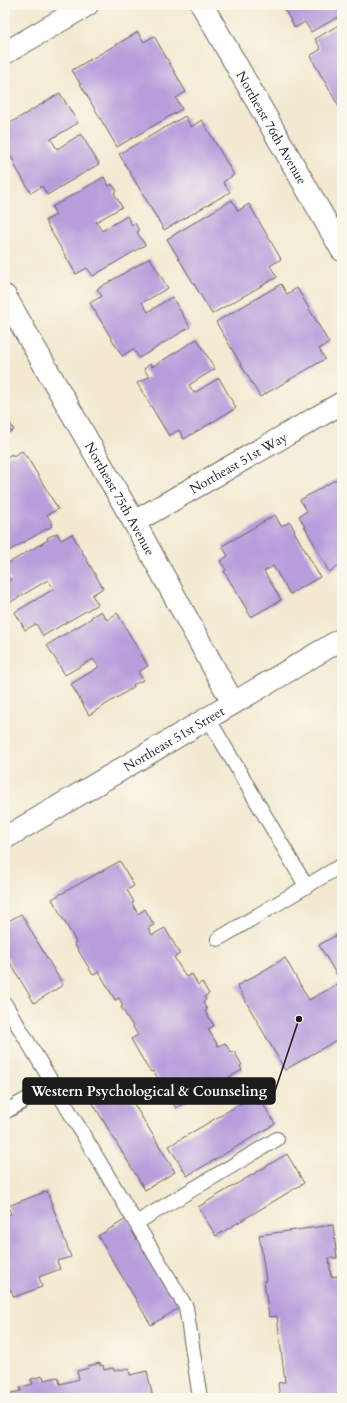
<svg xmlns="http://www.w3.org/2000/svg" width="347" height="1403" font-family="Cardo,serif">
<rect width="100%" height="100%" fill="#fbf7ec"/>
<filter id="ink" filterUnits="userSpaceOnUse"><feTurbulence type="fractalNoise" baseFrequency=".025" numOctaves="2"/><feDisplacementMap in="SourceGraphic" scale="8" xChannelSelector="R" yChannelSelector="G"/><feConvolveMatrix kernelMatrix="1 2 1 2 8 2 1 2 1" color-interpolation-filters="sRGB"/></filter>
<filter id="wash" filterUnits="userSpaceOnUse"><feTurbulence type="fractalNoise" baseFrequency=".012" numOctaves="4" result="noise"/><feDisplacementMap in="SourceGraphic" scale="16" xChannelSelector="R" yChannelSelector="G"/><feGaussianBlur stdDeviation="0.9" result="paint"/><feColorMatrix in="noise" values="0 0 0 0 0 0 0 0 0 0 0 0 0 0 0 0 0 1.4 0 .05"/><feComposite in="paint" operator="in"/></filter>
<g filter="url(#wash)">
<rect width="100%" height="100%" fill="#f2e9d0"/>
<g id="blocks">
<g fill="#b69ddb">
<polygon points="282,5 342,5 342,15 311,32 305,22 295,28"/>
<polygon points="342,23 342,112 310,56 321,49 315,39"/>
<polygon points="138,32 144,42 154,36 186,92 176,98 182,109 117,147 72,70"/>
<polygon points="60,93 78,123 51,139 52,141 57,149 81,134 99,164 47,195 42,186 31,193 14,164 15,163 5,147 5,136 11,132 7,125"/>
<polygon points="185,116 191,127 202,120 234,175 223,182 230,192 164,230 119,154"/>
<polygon points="104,177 109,186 112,184 117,191 114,193 122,207 96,222 102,231 127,216 132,225 135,223 139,231 137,232 145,245 93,276 87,268 76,274 45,221 56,215 52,207"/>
<polygon points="232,200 238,211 249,204 281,259 270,266 277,277 212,314 167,239"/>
<polygon points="150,258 168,288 142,303 143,304 148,312 172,297 190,327 139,358 133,349 122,356 90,303 102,296 97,289"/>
<polygon points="281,284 287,294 297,288 329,343 319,349 325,359 260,397 216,322"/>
<polygon points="197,339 215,369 189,385 194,393 219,378 236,408 184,439 179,430 169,436 137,383 149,377 144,369 150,364 152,367"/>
<polygon points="5,415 14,430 5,435"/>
<polygon points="22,451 26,457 27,457 58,509 47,515 52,523 50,524 52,526 5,553 5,513 9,510 5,503 5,458 12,454 13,456"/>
<polygon points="342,476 342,564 329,572 299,516 307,511 300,500"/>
<polygon points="275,515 281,526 290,522 295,531 294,531 320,577 290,594 273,566 270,568 264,571 281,600 251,617 224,571 226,570 220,561 228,556 222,546"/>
<polygon points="57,533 61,540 72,534 103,588 92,595 98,604 43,636 36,624 25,630 15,612 54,589 48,580 9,603 5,596 5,584 11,580 5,571 5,565 48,540 47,538"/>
<polygon points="101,611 107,620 117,613 148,666 138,672 143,680 133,685 134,687 89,715 71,684 99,667 93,659 65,675 47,645 92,618 91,617"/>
<polygon points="120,861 134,886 127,890 134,902 132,903 138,914 145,909 154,925 148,928 152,935 165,928 180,954 174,957 186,977 192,974 198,985 202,982 209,994 204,997 206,1000 203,1002 207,1010 205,1011 214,1026 208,1029 218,1046 225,1043 231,1053 234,1051 242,1065 240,1066 242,1070 176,1108 172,1101 169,1102 157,1081 159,1080 153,1071 151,1072 147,1067 131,1039 138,1035 121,1007 123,1006 119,998 115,1000 99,972 93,975 74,943 76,942 52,899"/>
<polygon points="21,914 63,985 34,1003 5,954 5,923"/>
<polygon points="342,932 342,1037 285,1070 237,986 285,958 309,1000 341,982 319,945"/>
<polygon points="122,1084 175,1172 145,1190 92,1102"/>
<polygon points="257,1094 275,1124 187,1176 169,1146"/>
<polygon points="287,1154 304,1183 216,1236 198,1207"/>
<polygon points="47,1191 71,1257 57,1261 60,1269 39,1277 42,1287 14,1297 11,1290 5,1292 5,1216 11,1214 8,1206"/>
<polygon points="128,1218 181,1307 151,1325 98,1236"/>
<polygon points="333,1225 337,1258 329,1258 331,1277 338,1276 340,1289 342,1289 342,1398 280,1398 278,1383 285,1382 277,1316 269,1317 264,1281 266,1280 259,1235"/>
<polygon points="100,1363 100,1366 103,1365 104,1370 113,1368 114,1371 129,1368 130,1375 147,1371 153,1398 7,1398 6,1394 21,1391 20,1387 33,1384 31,1379 43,1376 44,1380 58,1377 60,1384 79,1379 77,1371 89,1368 88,1366"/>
</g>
</g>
</g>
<g filter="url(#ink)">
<use href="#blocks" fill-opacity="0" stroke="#67645b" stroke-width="1"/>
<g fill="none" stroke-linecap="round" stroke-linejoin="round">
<g stroke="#67645b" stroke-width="16">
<g id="service">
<polyline points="208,718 306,886"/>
<polyline points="218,939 342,865"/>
<polyline points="5,1004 53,1084 5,1112"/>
<polyline points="53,1084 186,1307 200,1398"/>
<polyline points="136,1223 277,1139"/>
</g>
</g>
<g stroke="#67645b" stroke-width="24">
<g id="minor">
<path id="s1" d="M202,5L342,250"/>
<polyline points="5,53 87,5"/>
<path id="s2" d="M5,296L134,522L233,703"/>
<path id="s3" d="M134,522L342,403"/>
</g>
</g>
<g stroke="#67645b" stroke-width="24">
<g id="tertiary">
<path id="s4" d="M5,838L342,639"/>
</g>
</g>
<use href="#service" stroke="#fff" stroke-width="14"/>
<use href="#minor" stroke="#fff" stroke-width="22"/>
<use href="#tertiary" stroke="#fff" stroke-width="22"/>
</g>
</g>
<g text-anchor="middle" stroke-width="3" stroke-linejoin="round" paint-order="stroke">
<g font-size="13" fill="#1c1c1c" stroke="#fbf7ec">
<text dy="5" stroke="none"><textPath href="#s1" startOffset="141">Northeast 76th Avenue</textPath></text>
<text dy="5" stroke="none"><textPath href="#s3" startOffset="120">Northeast 51st Way</textPath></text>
<text dy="5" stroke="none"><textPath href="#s2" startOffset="233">Northeast 75th Avenue</textPath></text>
<text dy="5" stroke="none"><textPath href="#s4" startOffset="196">Northeast 51st Street</textPath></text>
</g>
</g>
<path fill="none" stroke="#1c1c1c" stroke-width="1.5" d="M299 1019L275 1091"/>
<circle fill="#1c1c1c" stroke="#fbf7ec" stroke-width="1.5" cx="299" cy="1019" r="4"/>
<rect fill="#1c1c1c" stroke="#1c1c1c" stroke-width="1.5" x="23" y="1078" width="252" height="26" rx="4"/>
<g font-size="14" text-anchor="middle" font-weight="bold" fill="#fff">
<text x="149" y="1096">Western Psychological &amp; Counseling</text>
</g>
<rect width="347" height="1403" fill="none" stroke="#fbf7ec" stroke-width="20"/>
</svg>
